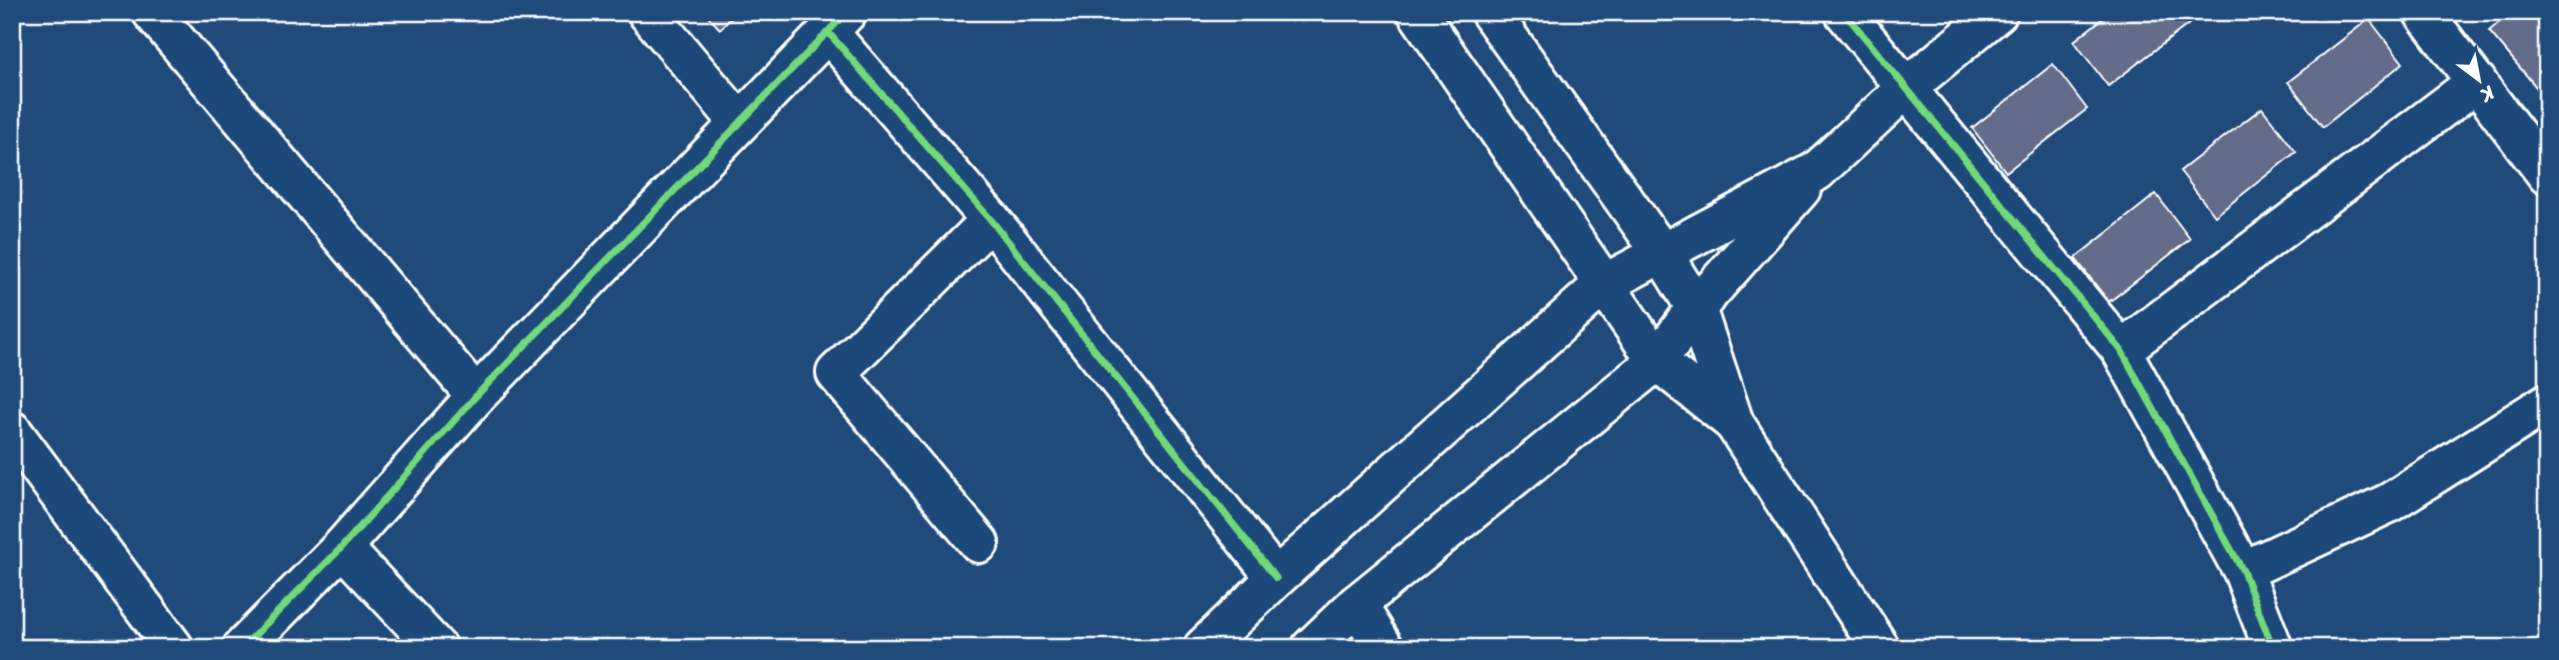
<svg xmlns="http://www.w3.org/2000/svg" width="2559" height="660" font-family="Sriracha,sans-serif">
<rect width="100%" height="100%" fill="#1f4a7a"/>
<filter id="ink" filterUnits="userSpaceOnUse"><feTurbulence type="fractalNoise" baseFrequency=".0143" numOctaves="2"/><feDisplacementMap in="SourceGraphic" scale="14" xChannelSelector="R" yChannelSelector="G"/><feConvolveMatrix kernelMatrix="1 2 1 2 8 2 1 2 1" color-interpolation-filters="sRGB"/></filter>
<g filter="url(#ink)">
<g fill="#646c88" stroke="#fff" stroke-width="2">
<polygon points="704,12 738,12 720,29"/>
<polygon points="2111,12 2182,12 2190,23 2108,86 2074,41"/>
<polygon points="2511,12 2547,12 2547,100 2489,31"/>
<polygon points="2369,19 2403,63 2323,127 2288,82"/>
<polygon points="2053,64 2087,109 2006,172 1972,128"/>
<polygon points="2262,108 2296,152 2215,216 2180,171"/>
<polygon points="2156,194 2190,239 2109,302 2075,258"/>
</g>
<g fill="none" stroke-linecap="round" stroke-linejoin="round">
<g stroke="#fff" stroke-width="44">
<g id="minor">
<polyline points="152,12 476,396"/>
<polyline points="647,12 739,122"/>
<polyline points="1844,12 2121,350 2243,571 2273,648"/>
<polyline points="2423,12 2547,175"/>
<polyline points="828,32 991,220 1276,578"/>
<polyline points="1817,171 1905,89 1998,12"/>
<polyline points="2121,350 2477,82"/>
<polyline points="1734,423 1880,648"/>
<polyline points="12,431 174,648"/>
<polyline points="979,543 836,373 991,220"/>
<polyline points="342,547 437,648"/>
<polyline points="2243,571 2389,503 2547,403"/>
<polyline points="1357,604 1384,648"/>
<polyline points="242,648 342,547 476,396 847,12"/>
</g>
</g>
<g stroke="#fff" stroke-width="44">
<g id="major">
<polyline points="1417,12 1657,361 1734,423"/>
<polyline points="1490,12 1662,253 1696,308 1734,423"/>
<polyline points="1203,648 1276,578 1604,284 1817,171"/>
<polyline points="1311,648 1357,604 1657,361 1696,308 1801,189"/>
</g>
</g>
<use href="#minor" stroke="#1f4a7a" stroke-width="38"/>
<use href="#major" stroke="#1f4a7a" stroke-width="38"/>
<g stroke="#1f4a7a" stroke-width="11">
<g id="cycleway">
<polyline points="1844,12 2121,350 2243,571 2273,648"/>
<polyline points="828,32 991,220 1276,578"/>
<polyline points="242,648 342,547 476,396 847,12"/>
</g>
</g>
<use href="#cycleway" stroke="#71d979" stroke-width="7"/>
</g>
</g>
<rect width="2559" height="660" fill="none" stroke="#1f4a7a" stroke-width="42"/>
<rect x="21" y="21" width="2517" height="618" fill="none" stroke="#fff" stroke-width="2.5" filter="url(#ink)"/>
<g transform="translate(2479 80) rotate(148)" stroke="#1f4a7a" stroke-width="5" paint-order="stroke">
<path d="M0-5L12 26L0 18L-12 26Z" fill="#ffffff"/>
<text y="-10" font-size="19" font-weight="bold" text-anchor="middle" fill="#ffffff">K</text>
</g>
</svg>
